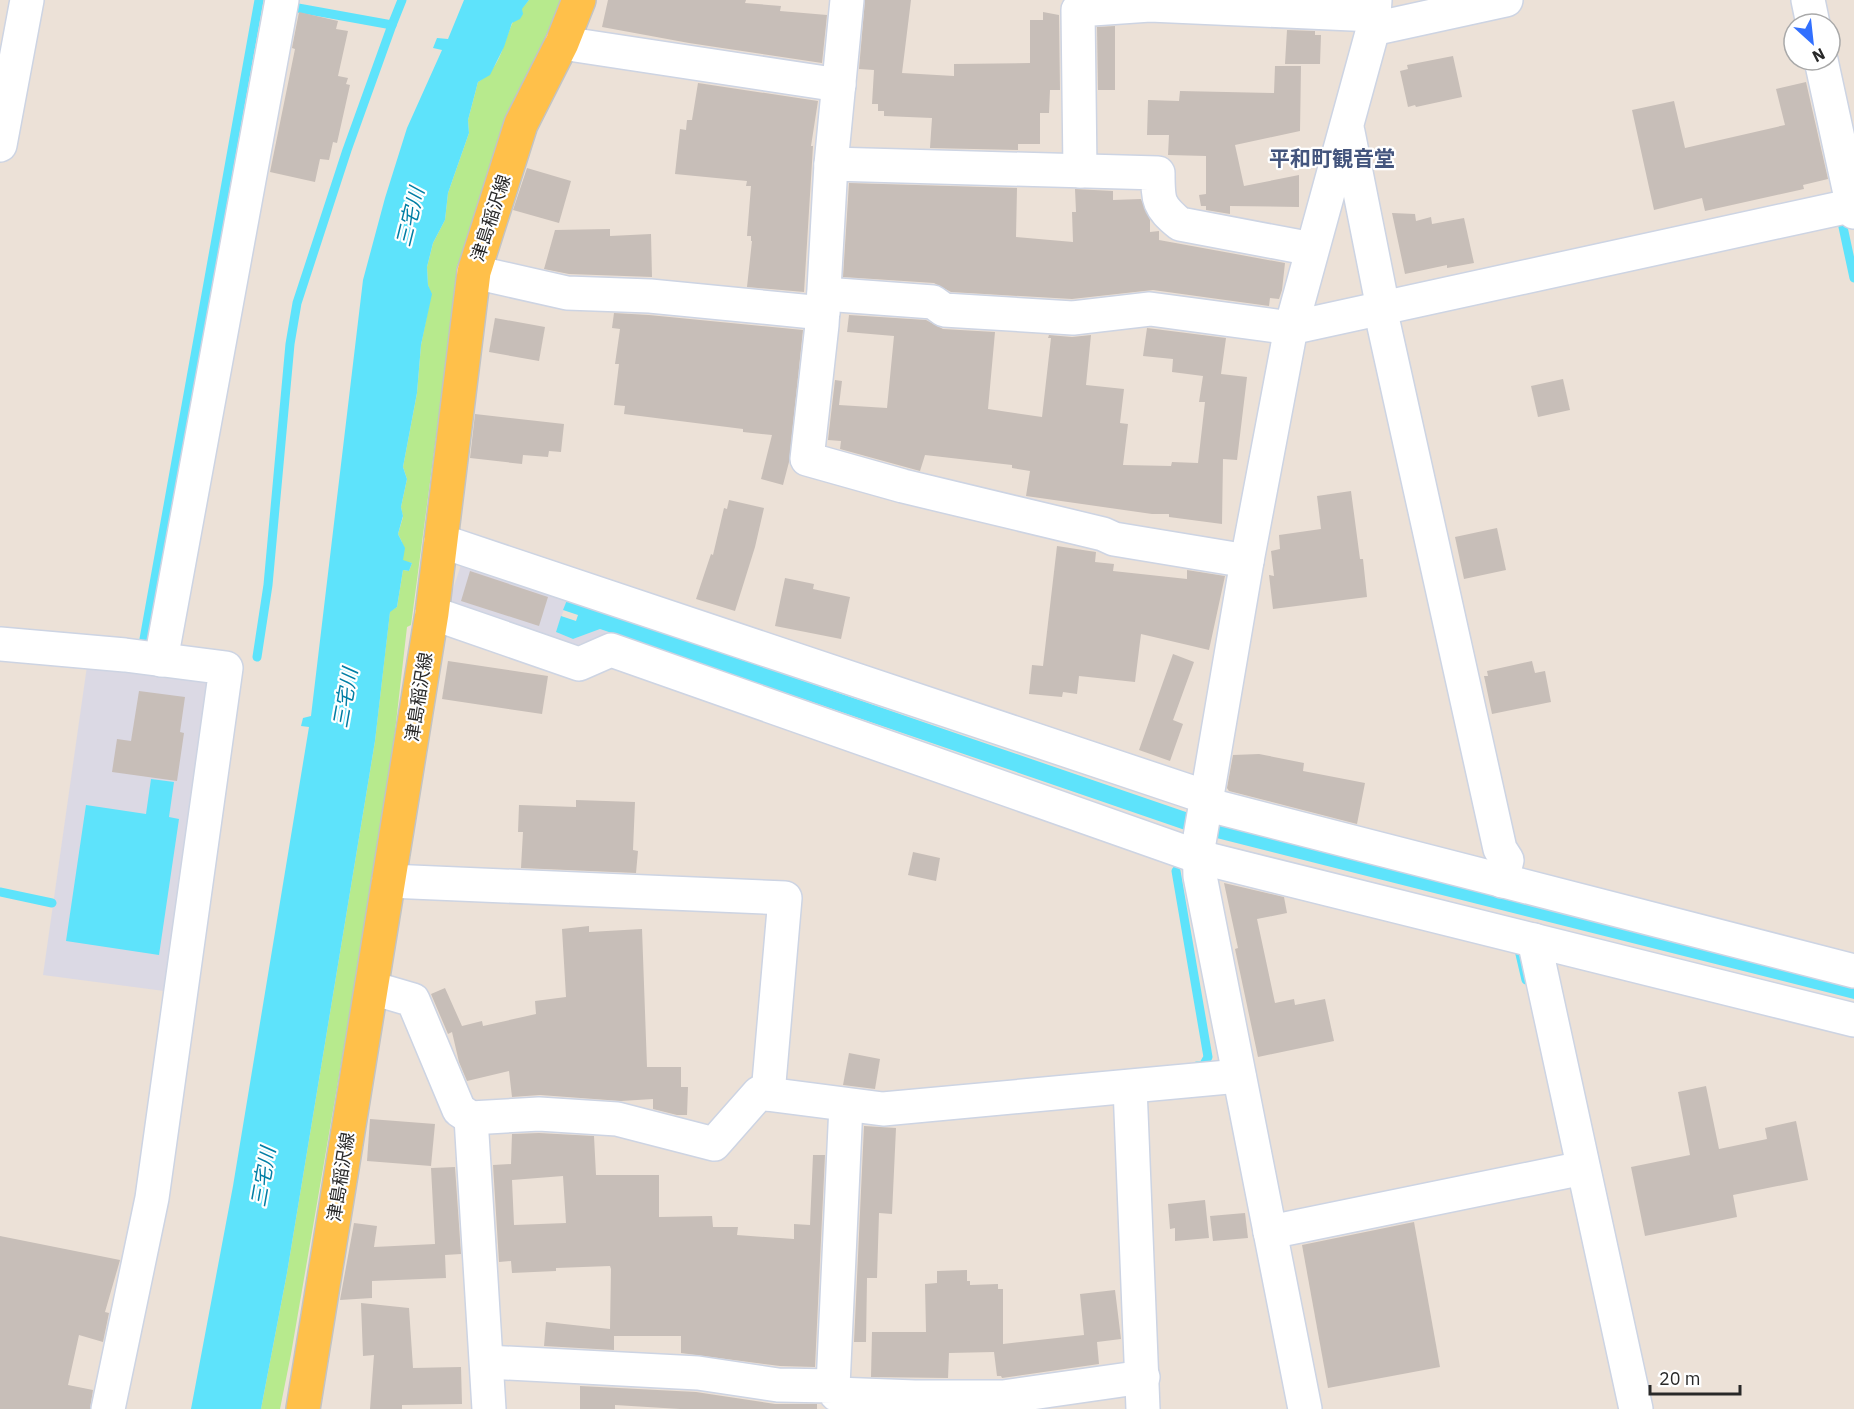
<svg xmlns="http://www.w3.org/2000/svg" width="1854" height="1409" font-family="'IBM Plex Sans','Noto Sans JP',sans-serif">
<rect width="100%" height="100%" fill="#ece1d7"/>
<g fill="#dbd9e4">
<polygon points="462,562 568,598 556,632 573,639 600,629 610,633 571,647 448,604"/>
<polygon points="87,666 208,679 164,991 43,975"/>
</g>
<path fill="#b7ea8d" d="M529,0H564L552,35L490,166L464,250L442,392L411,625L407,627L388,792L291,1354L280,1409H261L287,1273L375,741L390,611L397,607L403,570L409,571L412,563L403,561L402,542L398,534L403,517L401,507L407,479L403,467L417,393L421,345L431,295L428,285L427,267L433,243L445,220L448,193L469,133L468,120L478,82C501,68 502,46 512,24C516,15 523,7 529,0Z"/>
<g fill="#5ee3fb">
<polygon points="464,0 529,0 522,9 523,14 520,19 512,23 504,47 490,75 478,82 468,120 469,133 448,193 445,220 433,243 427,267 428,285 432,294 421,345 417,393 403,467 407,479 401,507 403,516 398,534 405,548 403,560 412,563 409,571 403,570 397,607 390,612 375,741 287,1273 261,1409 191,1409 233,1186 309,727 301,726 303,718 311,716 363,280 385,198 407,128 442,50 433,48 437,38 448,39"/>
<polygon points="567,600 1218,823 1854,983 1854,999 1185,830 600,629 573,639 556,632 561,616 576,621 578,615 563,610"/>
<polygon points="151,779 174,782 169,817 179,819 159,955 66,941 86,805 146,814"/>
</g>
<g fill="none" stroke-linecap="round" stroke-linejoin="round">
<g stroke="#5ee3fb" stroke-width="9">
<polyline points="298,8 392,25 402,0"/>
<polyline points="1843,227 1854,278"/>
<polyline points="144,639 259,0"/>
<polyline points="257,657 268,585 290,344 297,303 347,150 392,25"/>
<polyline points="1176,871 1208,1057 1203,1066 1197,1066"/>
<polyline points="0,892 52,903"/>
<polyline points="1519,950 1526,980"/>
</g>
</g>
<g fill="#c7beb8" fill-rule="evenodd">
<polygon points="608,0 746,0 745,3 781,6 780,11 827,15 822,63 689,43 602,27"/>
<polygon points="865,0 911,0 902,73 954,76 954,64 1030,63 1030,20 1043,20 1043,12 1059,15 1060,90 1050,90 1049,113 1040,113 1040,144 1018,144 1018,150 930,148 932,118 884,116 884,111 878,111 878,104 872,104 874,70 859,69"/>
<polygon points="299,12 338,21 336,29 348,31 338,76 348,78 346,84 350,85 337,143 333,142 329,160 320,159 315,182 270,172 295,49 292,48"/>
<polygon points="1115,26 1115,90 1098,90 1097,27"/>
<polygon points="1287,30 1315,31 1315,35 1321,35 1320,64 1285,64"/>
<polygon points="1453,56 1462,97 1416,107 1415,105 1408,107 1400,71 1408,69 1407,65"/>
<polygon points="1275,66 1301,66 1300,131 1235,145 1244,186 1299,175 1299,207 1230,206 1230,214 1206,210 1206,206 1201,206 1199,195 1206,194 1206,156 1168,155 1169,135 1147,135 1148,100 1179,101 1180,91 1274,93"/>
<polygon points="1806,82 1828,179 1803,185 1804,189 1705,211 1702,198 1654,210 1632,110 1674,101 1685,148 1785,125 1776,89"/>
<polygon points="698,83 818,101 811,146 813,146 804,292 747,287 752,241 751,241 751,236 747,236 751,186 746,186 747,181 675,174 680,129 686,130 687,120 692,120"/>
<polygon points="527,168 571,181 559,223 513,210"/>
<polygon points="849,183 1017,188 1016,237 1073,242 1072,212 1076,212 1075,189 1113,191 1113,200 1141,199 1150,220 1150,232 1159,231 1159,240 1285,263 1282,290 1279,299 1270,298 1269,306 1153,290 1072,299 951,292 934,283 843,277"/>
<polygon points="1392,213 1415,214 1416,221 1431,217 1432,224 1464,218 1474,263 1447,268 1447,265 1405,274"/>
<polygon points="610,229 610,236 651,234 652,277 569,274 544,269 555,230"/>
<polygon points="614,313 649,315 803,330 789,462 783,485 761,479 772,435 743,432 743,429 624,414 625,406 614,405 619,364 615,364 620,329 612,328"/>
<polygon points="849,315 926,320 943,329 995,332 988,409 1042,417 1051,338 1048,338 1049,335 1072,337 1091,335 1086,385 1124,389 1120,423 1128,424 1123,465 1171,466 1172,462 1198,463 1205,402 1199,402 1203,376 1172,372 1173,359 1143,356 1147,328 1226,338 1221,374 1247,377 1237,460 1223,459 1222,524 1169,517 1169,514 1152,514 1026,496 1030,471 1012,468 1012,465 925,455 920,471 840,449 841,441 828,440 835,380 842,381 839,405 887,408 894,336 847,332"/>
<polygon points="495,318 545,327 539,361 489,352"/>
<polygon points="1563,379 1570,410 1538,417 1531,386"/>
<polygon points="475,414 564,424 561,452 549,451 548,457 523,455 522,464 470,458"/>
<polygon points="1351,491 1360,559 1363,559 1367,597 1273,609 1269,575 1274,576 1271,551 1280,549 1279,535 1321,529 1317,496"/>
<polygon points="729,500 764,508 755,547 735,611 696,599 711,554 713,555 724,508 727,509"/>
<polygon points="1497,528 1506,570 1464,579 1455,537"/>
<polygon points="1057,546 1096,552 1095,562 1114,564 1113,571 1187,579 1187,570 1225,576 1209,650 1141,634 1135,682 1079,676 1077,694 1063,692 1062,697 1029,694 1032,665 1043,666"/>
<polygon points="470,571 548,597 539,626 461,601"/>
<polygon points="785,578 814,584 813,589 850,597 841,639 775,626"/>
<polygon points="1173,654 1194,662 1173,720 1183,724 1170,761 1139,750"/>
<polygon points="448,661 548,676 542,714 442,699"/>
<polygon points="1532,661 1535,673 1545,671 1551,702 1492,714 1484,676 1488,676 1487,671"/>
<polygon points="139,691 185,697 180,732 184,733 177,781 112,772 117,739 131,741"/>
<polygon points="1259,754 1304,763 1303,771 1365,783 1357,824 1229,791 1227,788 1233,755"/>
<polygon points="576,800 635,802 633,850 638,851 636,873 521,868 523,832 518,832 519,805 576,807"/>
<polygon points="913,852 940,858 936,881 908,875"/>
<polygon points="1224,883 1284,897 1287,913 1257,919 1275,1003 1294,999 1295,1005 1325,999 1334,1041 1258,1057 1235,949 1238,948"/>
<polygon points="589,926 589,932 642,929 647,1067 681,1067 681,1087 688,1087 687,1115 677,1115 653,1109 653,1099 621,1101 540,1095 512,1097 509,1071 467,1081 459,1062 452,1032 448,1034 431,994 445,988 462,1026 482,1021 483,1026 536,1014 535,1001 566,997 562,929"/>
<polygon points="849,1053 880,1059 875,1089 843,1085"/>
<polygon points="1706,1086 1719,1149 1767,1139 1765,1128 1796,1121 1808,1180 1733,1195 1737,1217 1645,1236 1631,1167 1690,1155 1678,1092"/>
<polygon points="370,1119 435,1124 431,1166 367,1161"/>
<polygon points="864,1126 896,1128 892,1214 879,1213 877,1278 867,1278 866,1342 854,1342"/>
<path d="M539,1133L594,1136L596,1175H659V1217L712,1216L713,1227H738L737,1235L794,1239V1224L810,1225L813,1155H825L815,1367L780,1366L681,1353V1336H614V1350L544,1346L546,1322L610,1329L611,1269L610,1266L556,1268V1271L512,1273L511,1261L499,1262L493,1165L511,1164L512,1134ZM563,1176L566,1223L514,1225L512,1180Z"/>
<polygon points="455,1167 461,1254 445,1255 446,1278 372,1281 372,1298 340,1300 354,1223 377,1226 374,1247 435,1244 431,1168"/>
<polygon points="1205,1200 1209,1238 1175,1241 1175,1228 1170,1229 1168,1204"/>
<polygon points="1245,1213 1248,1238 1213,1241 1210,1216"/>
<polygon points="1414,1222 1440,1367 1328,1388 1302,1245"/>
<polygon points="0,1236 120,1260 105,1312 109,1313 103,1342 79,1335 68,1385 93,1390 90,1409 0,1409"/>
<polygon points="967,1270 967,1281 970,1281 970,1285 998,1284 998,1289 1003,1289 1003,1344 1084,1335 1080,1294 1115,1290 1121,1339 1097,1342 1099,1364 1002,1378 1001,1376 997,1376 994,1352 949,1353 948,1378 871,1377 872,1332 926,1332 925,1284 937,1283 937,1271"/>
<polygon points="361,1303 409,1308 413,1368 461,1367 462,1404 402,1405 402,1409 370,1409 374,1355 363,1356"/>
<polygon points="580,1386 696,1392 775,1404 817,1404 817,1409 680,1409 615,1405 615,1409 580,1409"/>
</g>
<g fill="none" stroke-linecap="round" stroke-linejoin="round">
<g stroke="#cdd4e3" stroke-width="36">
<g id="minor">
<polyline points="847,0 831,164 822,325 807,459 903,486 1103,534 1114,539 1247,561"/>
<polyline points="1808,0 1813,24"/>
<polyline points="1373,29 1506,0"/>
<polyline points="562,43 839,85"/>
<polyline points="1821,60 1854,212"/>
<polyline points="1348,132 1383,308"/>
<polyline points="0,145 27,0"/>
<path d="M831,164L1158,173C1158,201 1158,206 1180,224L1312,249"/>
<polyline points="1080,171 1078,10 1150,5 1374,15"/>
<polyline points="474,272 567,293 650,296 823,313"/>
<polyline points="824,294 933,302 944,310 1073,318 1150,309 1291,328 1854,205"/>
<polyline points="1380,308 1500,849 1507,860 1502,881"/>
<polyline points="441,541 1206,797"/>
<polyline points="432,613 579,664 611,650 1199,857 1854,1020"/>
<polyline points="0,644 125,655 226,668 152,1198 108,1409"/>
<polyline points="161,660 282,0"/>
<polyline points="1205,804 1854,971"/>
<polyline points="389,881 785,898 768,1094"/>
<polyline points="1534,940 1636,1409"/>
<polyline points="372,988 413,1000 459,1110 471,1118 539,1114 617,1119 714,1144 759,1093 883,1109 1239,1076"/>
<polyline points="1130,1087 1143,1409"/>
<polyline points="471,1118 489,1409"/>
<polyline points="1270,1232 1583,1168"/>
<polyline points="487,1362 698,1373 778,1385 833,1386 836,1394 915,1397 1003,1397 1143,1377"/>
<polyline points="833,1386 846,1105"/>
<polyline points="1305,1409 1200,876 1199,843 1247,561 1291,328 1373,29 1375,0"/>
</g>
</g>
<g stroke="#c3c3c3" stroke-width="36">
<polyline id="major" points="303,1409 432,613 474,272 521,124 562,43 579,0"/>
</g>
<use href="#minor" stroke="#fff" stroke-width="33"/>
<use href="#major" stroke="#ffc04a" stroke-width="33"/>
</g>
<g text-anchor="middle" stroke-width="4.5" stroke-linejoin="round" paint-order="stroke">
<g font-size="18" fill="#282828" stroke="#fff">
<text transform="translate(491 218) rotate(-72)" y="6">津島稲沢線</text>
<text transform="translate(419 697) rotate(-81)" y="6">津島稲沢線</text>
<text transform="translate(341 1177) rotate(-81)" y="6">津島稲沢線</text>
</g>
<g font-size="20" font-style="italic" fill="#007ea4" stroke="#fff">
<text transform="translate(410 217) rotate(-76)" y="7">三宅川</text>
<text transform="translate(345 698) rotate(-80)" y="7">三宅川</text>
<text transform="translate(263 1177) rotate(-80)" y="7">三宅川</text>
</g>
<g font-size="21" font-weight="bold" fill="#44557d" stroke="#fff">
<text x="1332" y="166">平和町観音堂</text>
</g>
</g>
<g transform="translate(1812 42) rotate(153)"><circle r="28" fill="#ffffff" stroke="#a9a9a9" stroke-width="1.5"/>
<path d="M0-4.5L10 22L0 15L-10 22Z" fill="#3270ff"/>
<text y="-9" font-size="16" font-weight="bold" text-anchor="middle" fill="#282828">N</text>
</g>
<path d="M1650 1385v9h90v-9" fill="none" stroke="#282828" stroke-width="3"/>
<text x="1659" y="1385" font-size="18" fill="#282828" stroke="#ffffff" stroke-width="4.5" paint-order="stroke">20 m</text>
</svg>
